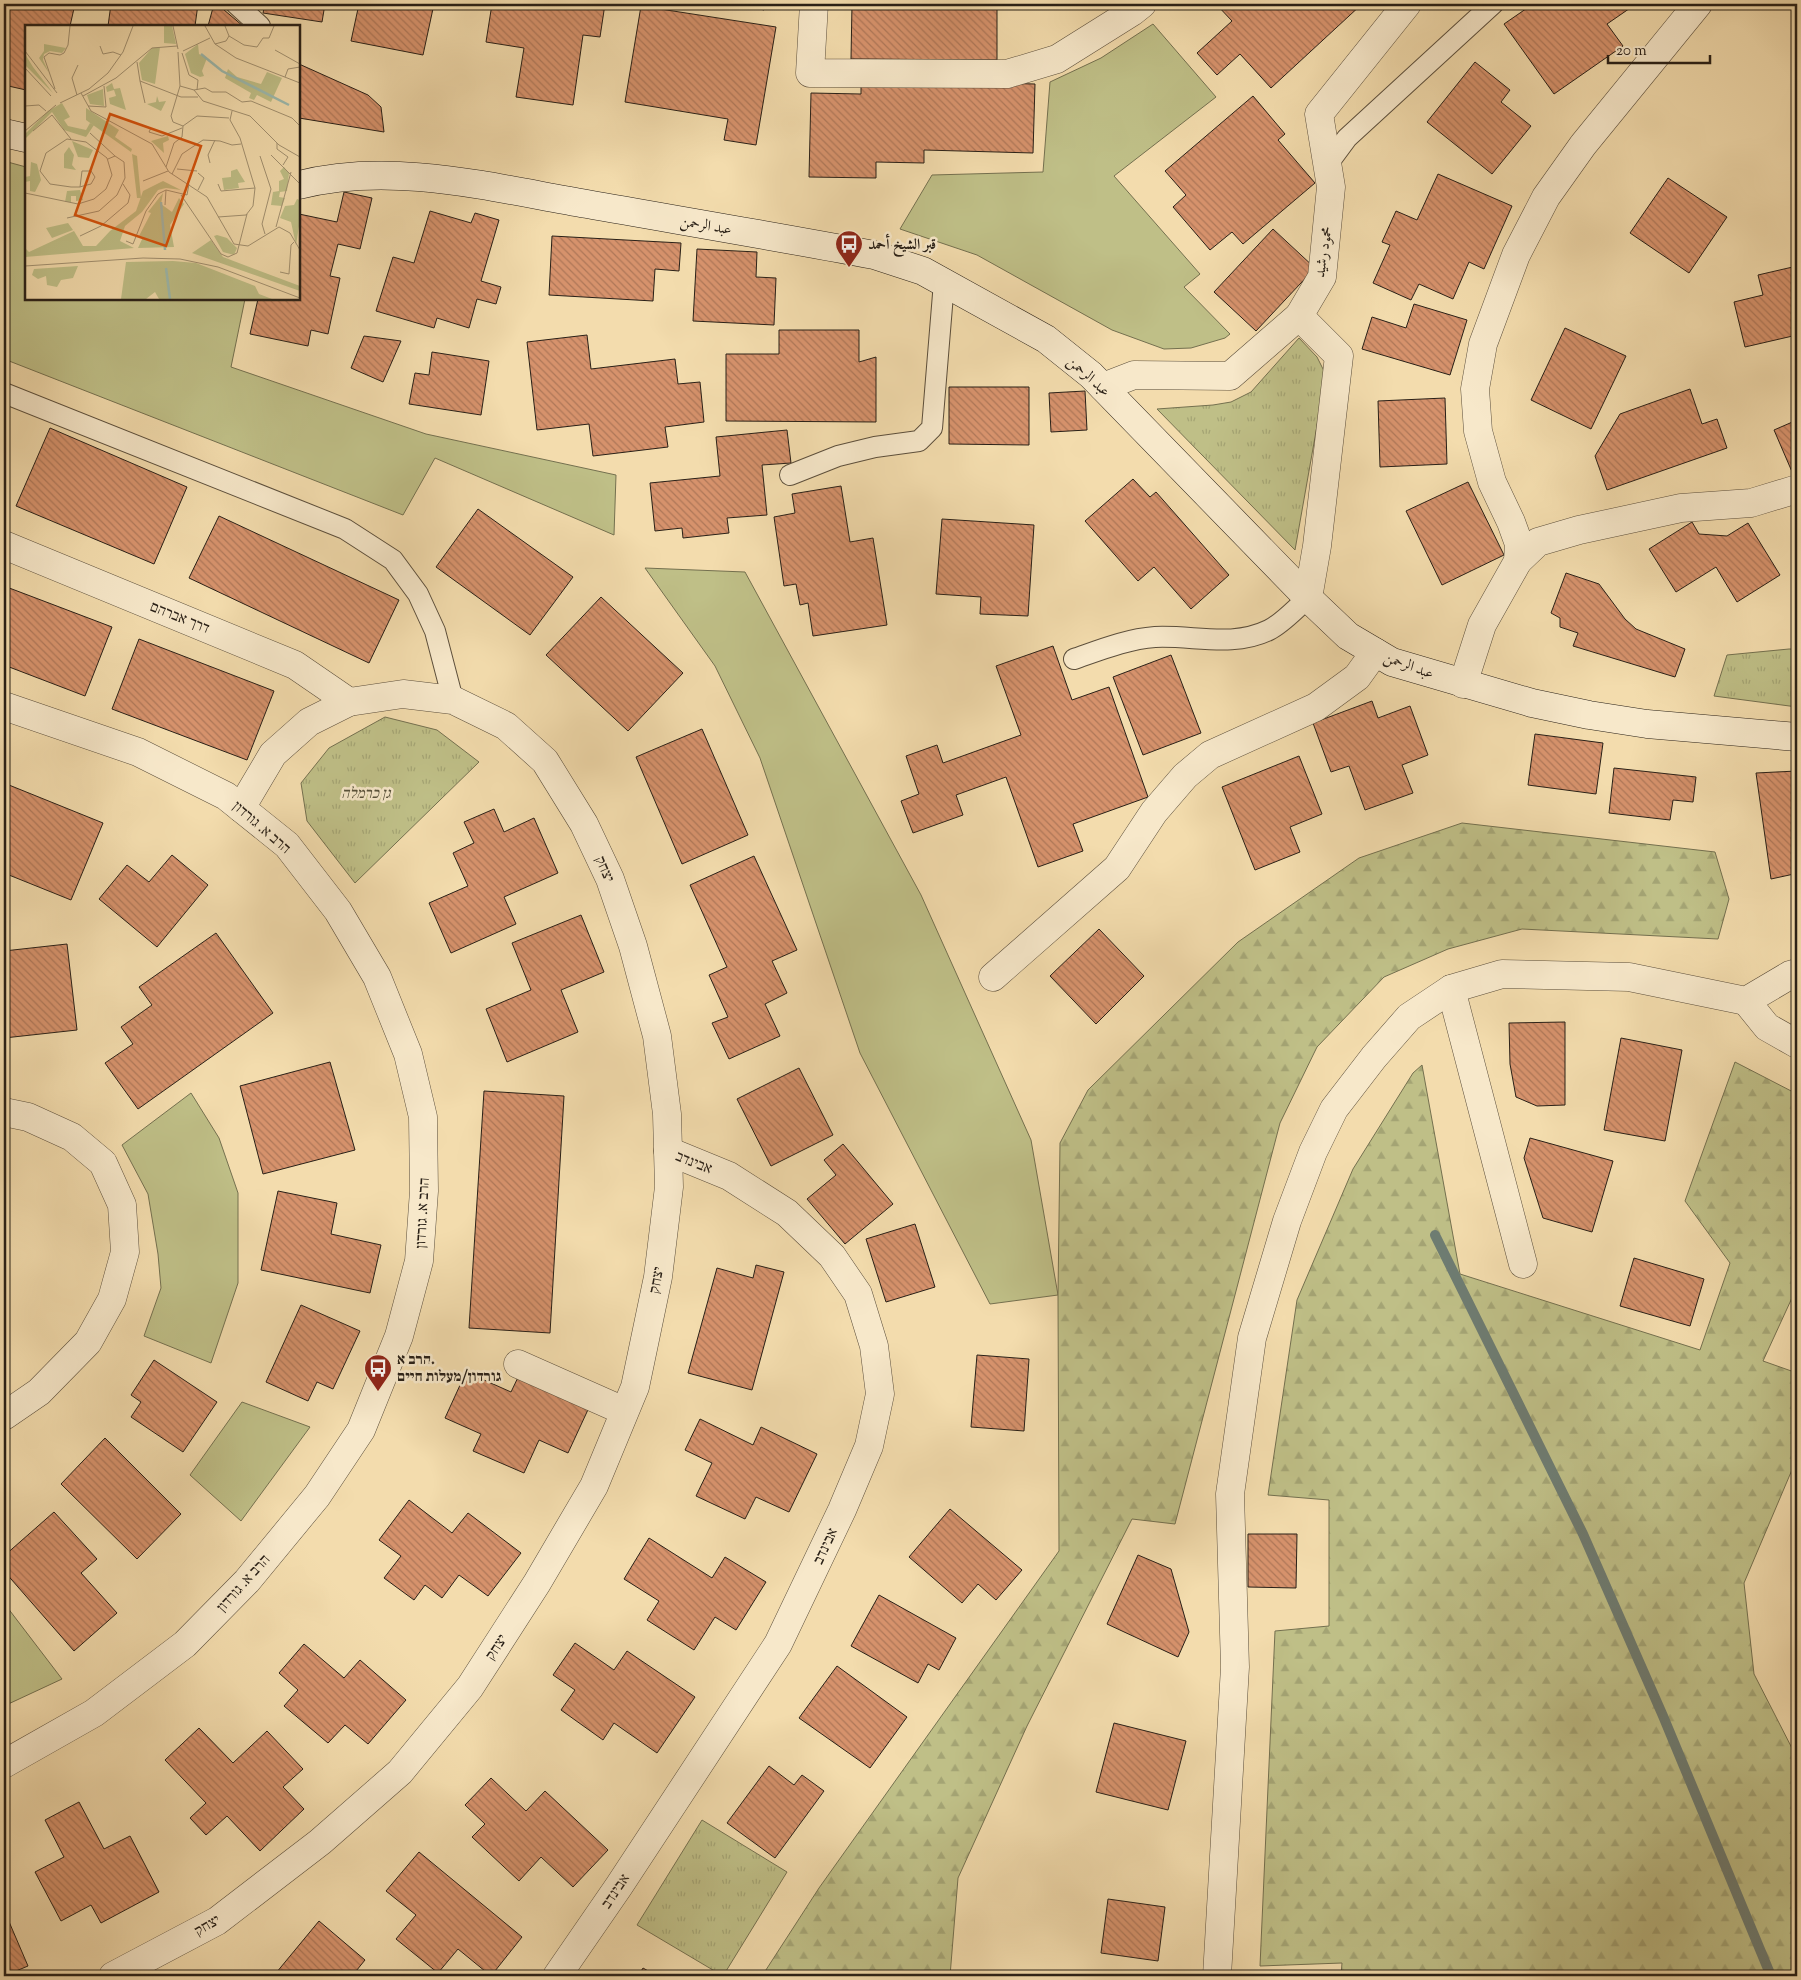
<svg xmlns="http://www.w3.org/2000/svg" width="1801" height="1980" font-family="'Sorts Mill Goudy',Amiri,'Frank Ruhl Libre',serif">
<defs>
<pattern id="forest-firs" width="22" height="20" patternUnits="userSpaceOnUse" patternTransform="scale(1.25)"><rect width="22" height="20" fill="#bfbf87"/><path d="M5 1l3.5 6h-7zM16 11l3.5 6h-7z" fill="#a4a474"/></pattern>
<pattern id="park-tufts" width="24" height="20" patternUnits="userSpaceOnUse" patternTransform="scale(1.25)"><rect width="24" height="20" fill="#bfbf87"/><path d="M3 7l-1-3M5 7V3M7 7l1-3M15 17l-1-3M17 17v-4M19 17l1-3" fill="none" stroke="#a4a474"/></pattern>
<pattern id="building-back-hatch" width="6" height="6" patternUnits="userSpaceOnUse" patternTransform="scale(1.25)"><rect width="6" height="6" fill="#d6926c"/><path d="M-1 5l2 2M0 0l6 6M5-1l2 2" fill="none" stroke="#ae7758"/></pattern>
</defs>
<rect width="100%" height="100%" fill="#f3dcad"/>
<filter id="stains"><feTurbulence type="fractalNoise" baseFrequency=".004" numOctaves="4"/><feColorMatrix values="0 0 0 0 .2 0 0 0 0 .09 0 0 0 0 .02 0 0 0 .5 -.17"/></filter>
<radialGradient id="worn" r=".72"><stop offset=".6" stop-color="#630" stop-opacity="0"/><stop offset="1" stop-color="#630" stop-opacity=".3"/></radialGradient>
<g fill="#bfbf87" stroke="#74704f">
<polygon points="1153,24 1216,97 1114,176 1200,274 1184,287 1230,334 1225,338 1191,348 1164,349 1112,330 977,255 900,229 932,175 1043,172 1050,82 1101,58"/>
<polygon points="4,161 26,167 26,299 245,299 231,367 426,434 616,475 614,535 435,458 403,515 4,359"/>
<polygon points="645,568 745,572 921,895 1031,1140 1058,1295 990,1304 860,1053 760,758 715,666"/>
<polygon points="191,1093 219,1138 238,1193 238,1283 211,1363 144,1336 161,1288 158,1254 148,1194 122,1145"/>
<polygon points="242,1402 310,1427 241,1521 190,1475"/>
<polygon points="4,1603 62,1679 4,1706"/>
</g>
<g fill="url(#forest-firs)" stroke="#74704f">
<polygon points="1462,823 1715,852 1729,899 1718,939 1522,929 1448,949 1384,977 1317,1047 1280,1123 1175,1524 1132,1519 1027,1726 958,1878 950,1976 762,1976 819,1888 1059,1551 1058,1295 1060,1143 1088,1090 1238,942 1359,858"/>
<polygon points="1735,1062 1797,1094 1797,1287 1763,1361 1797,1373 1797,1458 1744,1583 1754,1674 1797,1758 1797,1976 1341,1976 1342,1963 1260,1966 1275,1631 1329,1626 1329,1500 1268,1495 1297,1300 1353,1169 1413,1073 1422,1065 1460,1274 1700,1350 1730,1263 1685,1201"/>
</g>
<g fill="url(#park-tufts)" stroke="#74704f">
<polygon points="1299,338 1317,357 1326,375 1295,550 1157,409 1213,405 1231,402 1251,392"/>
<polygon points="1789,649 1797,649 1797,707 1714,696 1727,655"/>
<polygon points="385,717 437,730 479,762 355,883 307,821 301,783 329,748"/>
<polygon points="702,1820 787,1872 723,1976 637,1925"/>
</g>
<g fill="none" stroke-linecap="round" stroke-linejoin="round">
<polyline stroke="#6e7c72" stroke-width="10" points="1435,1235 1583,1534 1663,1716 1771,1976"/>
</g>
<g fill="url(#building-back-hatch)" stroke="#292017">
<polygon points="4,4 75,4 70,26 26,26 26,90 4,85"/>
<polygon points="111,4 198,4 195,26 108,26"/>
<polygon points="214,4 217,4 243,26 208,26"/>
<polygon points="265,4 325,4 322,22 263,13"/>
<polygon points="359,4 434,4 423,55 351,41"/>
<polygon points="492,4 605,4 600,37 583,35 573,105 516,97 524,48 486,42"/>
<polygon points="741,4 766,4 764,10"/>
<polygon points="852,4 997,4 997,60 851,59"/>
<polygon points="1216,4 1362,4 1271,88 1240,54 1217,75 1197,53 1232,21"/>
<polygon points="1533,4 1636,4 1607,24 1623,46 1554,94 1504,24"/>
<polygon points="641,6 776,27 756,145 724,140 728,119 625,102"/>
<polygon points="1475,62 1510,90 1501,102 1531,126 1492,174 1427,122"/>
<polygon points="299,64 368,95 381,107 384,132 299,118"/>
<polygon points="861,80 1035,84 1033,153 924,150 924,163 876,162 876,178 809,177 811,93 861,94"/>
<polygon points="1253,96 1285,134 1278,140 1315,183 1243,244 1232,232 1210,250 1173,207 1186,195 1165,171"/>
<polygon points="1797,96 1797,160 1792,160"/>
<polygon points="1438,174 1512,206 1484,269 1469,262 1453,299 1419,284 1411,300 1373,283 1390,245 1382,242 1396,211 1417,220"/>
<polygon points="1668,178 1727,217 1689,273 1630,233"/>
<polygon points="344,192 372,198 360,249 338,244 330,276 340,278 328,334 311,330 308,346 250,334 258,299 299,299 299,214 337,222"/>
<polygon points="430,211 471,223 475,213 499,220 481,281 501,287 496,304 477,299 469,328 437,318 434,328 376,311 393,257 414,263"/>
<polygon points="1273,229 1315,268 1256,331 1214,292"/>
<polygon points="552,236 681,243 679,271 655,269 653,301 549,295"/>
<polygon points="697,249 757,252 756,277 776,278 774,325 693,321"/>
<polygon points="1797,266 1797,335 1745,347 1734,302 1763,295 1758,275"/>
<polygon points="1414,304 1467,320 1450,375 1362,349 1372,317 1406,328"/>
<polygon points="1565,328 1626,356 1591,429 1531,400"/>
<polygon points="779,330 859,330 859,362 876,357 876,422 726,421 726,354 779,354"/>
<polygon points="587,335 591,369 675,359 678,384 700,382 704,422 665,427 668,447 593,456 589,424 537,430 527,342"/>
<polygon points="364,336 401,341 383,382 351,368"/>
<polygon points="432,352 489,361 481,415 409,404 415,373 429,375"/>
<polygon points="949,387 1029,387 1029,445 949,444"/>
<polygon points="1690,389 1702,424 1717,419 1727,448 1607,490 1595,456 1620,414"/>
<polygon points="1085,391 1087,430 1051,432 1049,393"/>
<polygon points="1445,398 1447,464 1380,467 1378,401"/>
<polygon points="1797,420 1797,481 1796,481 1774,430"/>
<polygon points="50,428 187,487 154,564 16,506"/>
<polygon points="787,430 791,463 762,465 767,515 727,518 729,533 683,538 682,528 655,531 650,483 720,476 716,437"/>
<polygon points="1133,479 1150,497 1156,492 1229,575 1191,609 1154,567 1138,581 1085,521"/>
<polygon points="1468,482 1504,555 1442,585 1406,511"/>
<polygon points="841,486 850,542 873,538 887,625 813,636 808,603 800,605 796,584 784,586 774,517 795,513 792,494"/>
<polygon points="478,509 573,577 530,635 436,567"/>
<polygon points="219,516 399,600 369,663 189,578"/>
<polygon points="942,519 1034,525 1028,616 980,614 981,597 936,594"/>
<polygon points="1692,522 1699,534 1727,536 1748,523 1780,575 1737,602 1716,567 1676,592 1649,549"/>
<polygon points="1566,573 1599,584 1625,619 1636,629 1685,649 1675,677 1573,646 1578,633 1560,627 1560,618 1551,613"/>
<polygon points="4,586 112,627 85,696 4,665"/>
<polygon points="601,597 683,673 628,731 546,655"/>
<polygon points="139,639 274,691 247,760 112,709"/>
<polygon points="1053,646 1072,700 1109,687 1148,797 1073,824 1083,851 1038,867 1006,777 956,795 963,815 913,833 901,801 919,794 906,756 937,745 943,763 1021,735 996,666"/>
<polygon points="1171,655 1201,733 1143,755 1113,677"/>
<polygon points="1372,701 1378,718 1410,706 1428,755 1402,765 1413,793 1365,810 1349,766 1331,772 1313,723"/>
<polygon points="702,729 748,835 682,864 636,757"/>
<polygon points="1535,734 1603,743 1596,794 1528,785"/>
<polygon points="1299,756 1322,814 1290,827 1300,852 1255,870 1222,787"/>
<polygon points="1614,768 1696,777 1693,802 1673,800 1670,820 1609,813"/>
<polygon points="1797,771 1797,888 1794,874 1771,879 1756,773"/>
<polygon points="4,783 103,823 71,900 4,873"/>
<polygon points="494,809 504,832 534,818 558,873 504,897 516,924 451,953 429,903 468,886 453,853 474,843 464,822"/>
<polygon points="172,855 208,885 157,947 99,899 127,865 149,882"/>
<polygon points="754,856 797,950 772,961 787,993 765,1004 780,1036 729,1059 712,1023 728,1017 709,975 727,967 690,885"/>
<polygon points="581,915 604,972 561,990 578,1032 507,1062 486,1009 531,990 512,943"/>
<polygon points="1099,929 1144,976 1096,1024 1050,976"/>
<polygon points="216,933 273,1013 138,1109 105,1063 133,1044 121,1027 152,1005 139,987"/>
<polygon points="67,944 77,1030 4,1038 4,951"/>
<polygon points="1565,1022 1565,1105 1537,1106 1516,1097 1510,1064 1509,1023"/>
<polygon points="1621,1038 1682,1050 1665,1141 1604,1130"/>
<polygon points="330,1062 355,1150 263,1174 240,1086"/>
<polygon points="799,1068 833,1135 771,1166 737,1099"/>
<polygon points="484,1091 564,1096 550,1333 469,1328"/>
<polygon points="1530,1138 1613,1161 1592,1232 1543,1218 1524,1158"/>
<polygon points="843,1144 893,1204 845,1244 807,1199 836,1175 824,1160"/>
<polygon points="278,1191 337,1203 331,1234 381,1245 370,1293 261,1270"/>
<polygon points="915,1224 935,1287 886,1302 866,1239"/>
<polygon points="1634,1258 1704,1279 1690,1326 1620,1306"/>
<polygon points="756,1265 784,1272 752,1390 688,1373 717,1268 753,1278"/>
<polygon points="301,1305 360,1331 333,1389 317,1382 308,1401 266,1382"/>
<polygon points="977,1355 1029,1359 1024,1431 971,1427"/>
<polygon points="154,1360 217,1402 183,1452 131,1417 141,1402 131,1395"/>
<polygon points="522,1369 592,1401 568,1453 539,1440 524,1473 473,1451 481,1434 445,1418 466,1372 511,1392"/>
<polygon points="700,1419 753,1445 761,1427 817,1454 789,1512 756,1497 745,1519 696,1496 712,1463 685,1450"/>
<polygon points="105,1438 181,1514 137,1559 61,1484"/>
<polygon points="409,1500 452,1533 468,1513 521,1553 488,1596 459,1575 442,1598 425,1585 414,1600 384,1578 401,1556 379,1540"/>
<polygon points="950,1509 1022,1570 996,1600 978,1584 962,1603 909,1557"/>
<polygon points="54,1512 97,1559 81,1573 117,1613 74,1651 4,1571 4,1556"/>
<polygon points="1248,1534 1297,1534 1296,1588 1248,1587"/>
<polygon points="649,1538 712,1578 725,1557 766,1582 736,1630 715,1617 694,1650 647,1620 659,1601 624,1579"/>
<polygon points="1138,1555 1171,1569 1189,1632 1178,1657 1107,1624"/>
<polygon points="879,1595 956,1638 939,1670 928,1664 918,1683 851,1646"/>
<polygon points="575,1643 614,1670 627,1651 695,1697 657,1753 614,1723 603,1740 561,1710 575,1690 553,1675"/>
<polygon points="304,1644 344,1678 360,1660 406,1700 368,1744 345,1725 328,1743 284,1706 298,1690 279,1673"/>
<polygon points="837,1666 907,1717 870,1768 799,1718"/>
<polygon points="1114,1723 1186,1741 1168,1810 1096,1792"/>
<polygon points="199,1728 233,1763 267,1731 303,1769 283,1787 304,1809 260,1851 227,1816 206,1835 190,1818 206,1803 165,1760"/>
<polygon points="769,1766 794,1785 802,1775 824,1791 775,1858 727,1823"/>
<polygon points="491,1778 526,1811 545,1791 608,1850 573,1887 541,1857 519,1881 472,1837 485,1824 465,1805"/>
<polygon points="79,1802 104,1849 130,1836 159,1892 101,1923 91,1905 61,1921 35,1872 64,1857 45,1820"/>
<polygon points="419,1852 522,1937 491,1976 458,1949 438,1973 396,1939 416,1915 386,1891"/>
<polygon points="1108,1899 1165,1907 1158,1961 1101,1953"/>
<polygon points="4,1910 28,1966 4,1976"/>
<polygon points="319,1921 365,1960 352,1976 280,1976 276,1973"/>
<polygon points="643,1968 657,1976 638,1976"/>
</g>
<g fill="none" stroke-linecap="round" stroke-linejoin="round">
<g stroke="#5c4f3c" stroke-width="22">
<g id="lane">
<polyline points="236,4 260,26"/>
<polyline points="1327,165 1347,138 1493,4"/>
<polyline points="4,393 345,529 393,560 418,594 435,631 453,700"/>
<polyline points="790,475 838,456 875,447 919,441 932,428 944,282"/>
<path d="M1074,659C1100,650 1127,639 1155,637C1194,635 1232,648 1269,630C1283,623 1296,608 1308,598"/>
</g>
</g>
<g stroke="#5c4f3c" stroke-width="29">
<g id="street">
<polyline points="814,4 810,73 1007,74 1057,59 1132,12 1142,4"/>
<polyline points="1103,387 1134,375 1230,376 1299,316"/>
<polyline points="4,545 295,665 349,702"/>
<polyline points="1518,561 1538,542 1579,530 1681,508 1751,503 1797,489"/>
<polyline points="1308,598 1317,546 1339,356 1299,316 1322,277 1331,187 1319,114 1407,4"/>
<polyline points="1463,684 1482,625 1518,561 1519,544 1511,522 1492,482 1478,431 1475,389 1483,344 1516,255 1546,197 1583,145 1698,4"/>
<polyline points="4,706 138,752 226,796 287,845 338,911 377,977 408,1054 423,1117 424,1191 419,1261 399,1336 361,1430 317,1496 247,1581 185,1644 94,1713 4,1764"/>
<polyline points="993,977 1117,868 1154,812 1185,776 1210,755 1316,707 1357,677 1375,652"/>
<polyline points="1451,989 1523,1264"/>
<polyline points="1746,1001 1767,1027 1797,1044"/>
<polyline points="4,1112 28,1117 72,1137 103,1163 122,1205 125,1252 112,1299 88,1342 39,1392 4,1416"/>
<polyline points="518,1364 624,1411"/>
<polyline points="113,1976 217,1921 320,1842 400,1772 470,1687 537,1583 594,1486 635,1387 658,1277 669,1187 667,1114 657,1036 633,946 610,879 584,824 545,761 506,726 453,700 403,694 349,702 309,722 273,754 241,808"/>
<polyline points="557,1976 619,1886 778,1644 842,1510 869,1446 880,1394 874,1346 858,1294 832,1256 787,1213 729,1176 668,1151"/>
<polyline points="1217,1976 1235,1667 1230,1494 1252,1338 1287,1221 1313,1152 1334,1109 1374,1057 1409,1017 1451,989 1502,974 1629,977 1746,1001 1790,975 1797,973"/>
</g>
</g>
<g stroke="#292017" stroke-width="29">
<g id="secondary">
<polyline points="4,133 26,138"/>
<path d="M299,185C393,161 493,188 587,204C683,221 778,237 874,255L923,271L1046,339L1091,375L1308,598L1348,636L1392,662L1532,703L1589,715L1647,724L1797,737"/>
</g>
</g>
<use href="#lane" stroke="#f7e8ca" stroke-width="20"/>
<use href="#street" stroke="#f7e8ca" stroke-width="28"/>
<use href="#secondary" stroke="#f7e8ca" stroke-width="28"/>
</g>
<defs>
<g id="bus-pin" transform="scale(1.4375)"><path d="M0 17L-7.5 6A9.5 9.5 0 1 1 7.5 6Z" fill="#8f2418" stroke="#f7e8ca"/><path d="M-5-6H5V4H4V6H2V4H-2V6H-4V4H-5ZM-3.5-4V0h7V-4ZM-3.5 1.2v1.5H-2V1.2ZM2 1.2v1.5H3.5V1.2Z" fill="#fff"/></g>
</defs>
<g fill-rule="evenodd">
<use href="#bus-pin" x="849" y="244"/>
<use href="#bus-pin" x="378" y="1368"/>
</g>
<g text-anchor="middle" stroke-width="5" stroke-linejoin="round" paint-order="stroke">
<g font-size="15" fill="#292017" stroke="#f7e8ca">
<text transform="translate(706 225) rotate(10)" y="5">عبد الرحمن</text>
<text transform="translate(1323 252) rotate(-81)" y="5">محمود رشيد</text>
<text transform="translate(1089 376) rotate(42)" y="5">عبد الرحمن</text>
<text transform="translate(180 617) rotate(22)" y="5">דרך אברהם</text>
<text transform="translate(1409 665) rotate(20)" y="5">عبد الرحمن</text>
<text transform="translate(262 827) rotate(41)" y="5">הרב א. גורדון</text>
<text transform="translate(605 869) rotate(66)" y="5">יצחק</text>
<text transform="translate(694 1162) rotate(22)" y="5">אבינדב</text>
<text transform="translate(422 1213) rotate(-87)" y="5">הרב א. גורדון</text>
<text transform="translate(656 1280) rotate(-80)" y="5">יצחק</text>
<text transform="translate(825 1546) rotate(-65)" y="5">אבינדב</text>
<text transform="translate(243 1583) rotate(-48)" y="5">הרב א. גורדון</text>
<text transform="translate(496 1647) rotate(-57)" y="5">יצחק</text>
<text transform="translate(615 1891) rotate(-56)" y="5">אבינדב</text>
<text transform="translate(207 1925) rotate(-31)" y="5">יצחק</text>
</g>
<g font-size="15" font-weight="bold" fill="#292017" stroke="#f7e8ca" text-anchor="start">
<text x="868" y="249">قبر الشيخ أحمد</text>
<text x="397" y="1364">הרב א.<tspan x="397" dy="17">גורדון/מעלות חיים</tspan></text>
</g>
<g font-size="15" font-style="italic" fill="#565039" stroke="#f7e8ca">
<text x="366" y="798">גן כרמלה</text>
</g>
</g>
<g transform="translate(25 25)">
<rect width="275" height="275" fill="#f3dcad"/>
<path d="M173,19L174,29L182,33L177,46L179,51L175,52L166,48L160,29ZM0,29L8,42L28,68L0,40ZM203,44L212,52L236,59L242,47L257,53L246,77L232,70L229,75L224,73L226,68L200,53ZM87,58L89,64L95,63L101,85L85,79L84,73L91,71L89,65L82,67L81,62ZM78,64L79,81L65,79L62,70ZM132,71L134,77L141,76L136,86L122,79L131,77ZM61,83L94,105L90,112L107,124L106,127L61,95ZM143,111L144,115L138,118L139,128L126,116ZM107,129L112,131L116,173H112ZM259,142L264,148L262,166L255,167L254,172L260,173L257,181L246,180L248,167L254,166V156L259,154L255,146ZM212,144L220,157L213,158L214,163L199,165L197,153L206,152V146ZM55,165L58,175L51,176V171H46V177H40L42,166ZM272,174L275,175V195L271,220L266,197L255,193L260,181L269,180ZM192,210L202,213L212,223L209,230L198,227L189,211ZM186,215L198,232L275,261V266L167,228Z" fill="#bfbf87"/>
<path d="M19,19L41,23L37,28L25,26L19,29L18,35L24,48L14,33L19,26ZM135,22L130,59L117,55L114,38L127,23ZM37,78L45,92L39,95L43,101L61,105L65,98L69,100L61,112L39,105L27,87L0,114V109L23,86ZM6,137L12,139L16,155L10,167L5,166V156L0,157V152L5,151ZM138,156L156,165L141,163L133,165L117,187L100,201L95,216L109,223L0,232V223L4,227L49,206L58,221H71L85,206L111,186L118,166ZM138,168L136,179L147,187L154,173L159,179L145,200L149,222L113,223L118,212L114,211L126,188L123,187ZM148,236L171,238L189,245L230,261L234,269L247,274H134L130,267L121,274H96L101,237ZM53,241L48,253L36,255L32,262L22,260L21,251L13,254L7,250L9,244Z" fill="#bfbf87"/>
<path d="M139,1H147L151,19L139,18Z" fill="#bfbf87"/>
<path d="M47,116L68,125L64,133L53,132ZM44,122L49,130L47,140L51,145L39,143V129ZM43,198L48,205L27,213L21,203Z" fill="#bfbf87"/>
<path fill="none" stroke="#9cbaaf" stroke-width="2.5" d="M176,29L197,46L264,80M136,177L140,225M141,243L145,274"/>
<path fill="none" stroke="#a29171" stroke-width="1" d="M148,1L153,24M180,1L190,19L211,33L275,58M200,1L204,11L219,20L232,22L238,13H244L249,1M190,19L201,16L204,11M75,21L78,29L88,27L96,30M250,25L275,39M0,26L32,68M158,26L185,13M153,27L155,61L146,91L148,97L158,101M157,28L164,50L173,55L172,65M112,37L115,56L156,72H173M0,43L26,71M260,52L263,44L275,42M115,56L120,78M155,61L169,65L178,76L225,91L254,120L275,132M30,64L19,32L24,28L35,30L39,28L43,20L45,1M169,65L180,63L187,67H201L217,77L226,76L267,93L275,101M56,68L66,86L127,119L144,147L182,172L209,219L223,221L254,202L265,208L275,225M52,70L47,53L53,40M58,71L91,53L127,23L152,21M35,78L64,64L83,48L98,27L108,1M0,81L14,80L21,86M63,81L81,82L79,61M158,101L172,91L204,93M126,103L124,107L137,111L157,103M0,106L31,80M8,106L27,90L46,114M65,108L90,131M252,118V124L263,132L258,140M246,130L275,159M235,131L246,164L237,199L240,209M185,138L183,130L190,115M141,142L149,118L157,112L158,101M152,144L172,146M173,148L179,153L173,165M147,149L157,129L178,115L195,116L207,120L216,119M118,156L143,146M193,159L196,166L230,163M0,168L53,179L69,174L81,164L87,150L82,133L61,117L42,114L21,128L15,146L25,159L46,162H55L58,161L66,159L70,152L66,146H57L55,162M156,170L196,229L203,232L212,228L222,189M140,180L141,165M193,192L221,190L228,181L230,163L215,113L205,95L207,86M42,193L74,186L92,170L100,153L99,137L90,131L83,134M275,198V229M251,202L266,147M55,211L76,201L103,178L105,170L98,159M101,216L108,219L121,186L133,169L141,165L162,170L164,159M0,241L118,233L155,234L193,242L275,273M255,247L264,249L266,220L269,217"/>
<path fill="#d5530d" fill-opacity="0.15" stroke="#d5530d" stroke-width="2.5" d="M85,89L176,121L141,221L50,190Z"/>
<rect width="275" height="275" fill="none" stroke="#292017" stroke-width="2.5"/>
</g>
<rect width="1801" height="1980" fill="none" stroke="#f3dcad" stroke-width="20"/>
<rect x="5" y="5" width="1791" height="1970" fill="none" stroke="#292017" stroke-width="2.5"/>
<rect x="10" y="10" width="1781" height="1960" fill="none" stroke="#292017"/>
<path d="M1608 55v8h102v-8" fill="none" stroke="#292017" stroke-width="2.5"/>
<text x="1616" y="55" font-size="15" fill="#292017" stroke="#f7e8ca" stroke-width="4" paint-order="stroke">20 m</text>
<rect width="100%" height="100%" filter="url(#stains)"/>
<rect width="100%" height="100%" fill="url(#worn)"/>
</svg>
